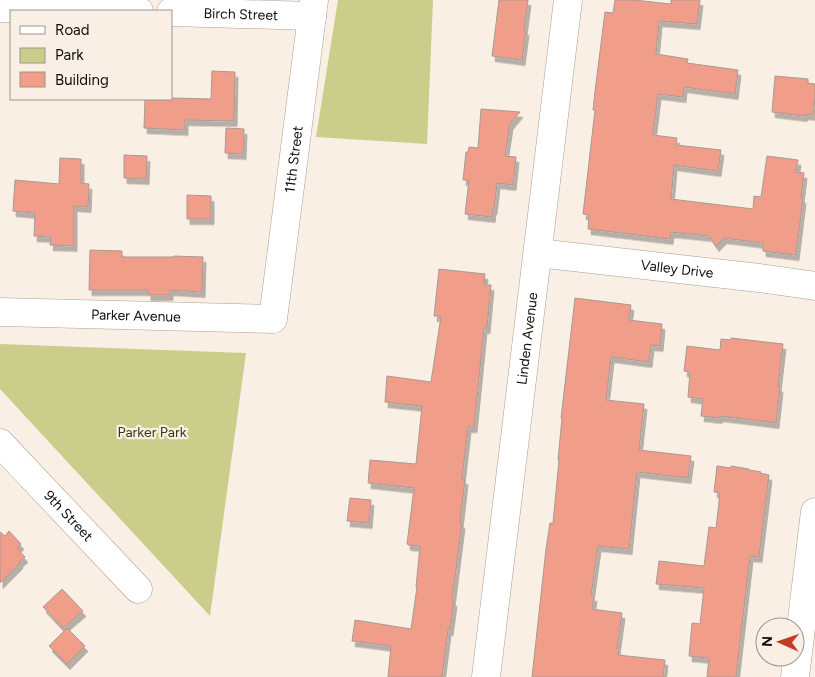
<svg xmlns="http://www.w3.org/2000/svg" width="815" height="677" font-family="Figtree,sans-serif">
<defs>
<filter id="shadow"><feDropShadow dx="3" dy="5.5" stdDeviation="0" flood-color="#0004"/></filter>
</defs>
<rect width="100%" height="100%" fill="#faefe4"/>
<g fill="#cace8a">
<polygon points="338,0 433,0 427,144 316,137"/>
<polygon points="0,344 246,353 210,616 0,389"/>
</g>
<g fill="#f09d89" stroke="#a99996" filter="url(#shadow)">
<polygon points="499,0 528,0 524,30 526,30 522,60 492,56"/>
<polygon points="615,0 634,0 671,4 671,0 700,0 697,24 659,21 656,54 688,59 687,63 738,70 735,94 684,87 683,97 658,94 653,135 677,138 676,145 721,150 718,171 674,165 671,199 753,209 754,196 761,197 767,156 798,160 796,172 804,173 801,198 803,198 796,255 763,251 763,243 724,238 716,246 709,236 671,232 670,239 588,229 589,215 583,214 595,110 593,110 595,91 605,12 613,13"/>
<polygon points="212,71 235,72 234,121 185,120 185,130 144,128 145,99 171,99 171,98 211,99"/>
<polygon points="775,76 808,79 808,83 815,84 815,97 813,115 805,114 804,116 772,112"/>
<polygon points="481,109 520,112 510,124 505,156 516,157 513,185 497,183 494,209 493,209 492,217 465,214 469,180 463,180 466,152 468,152 469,147 478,148"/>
<polygon points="226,128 244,129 243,154 225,153"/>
<polygon points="124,155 147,156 146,179 124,178"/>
<polygon points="60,158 81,159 81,183 89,184 88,207 74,206 74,246 50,245 51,237 34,236 35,213 13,211 15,180 59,184"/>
<polygon points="187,195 211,196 211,219 187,219"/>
<polygon points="90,250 122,251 122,257 174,257 174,256 203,257 202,292 170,290 170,295 148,295 148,290 89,290"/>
<polygon points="439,269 485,274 484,285 491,285 487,328 484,328 474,427 468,427 462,479 465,479 460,523 462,523 452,601 454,601 450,630 448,630 442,677 388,677 391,646 352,641 355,620 411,629 417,587 416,587 420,546 408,545 408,544 407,544 414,488 368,483 370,460 416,464 422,406 385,402 387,376 431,382 441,316 434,316"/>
<polygon points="575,298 631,305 629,320 662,324 660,346 651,345 649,362 611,357 606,400 644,404 639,450 691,456 688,478 637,472 629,549 598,546 591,596 594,596 592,609 622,613 617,649 619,649 618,655 665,660 663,677 532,677 546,549 550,523 553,523 559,460 558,460 562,418 561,418"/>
<polygon points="731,338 783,344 778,386 780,387 776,423 720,416 719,418 701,416 703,399 688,397 690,372 684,371 687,346 720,350 721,339 731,340"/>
<polygon points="717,466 731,468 731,466 749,469 749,470 761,472 760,473 769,475 759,557 750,556 736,677 707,677 709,658 689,656 692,623 700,624 704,588 656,584 659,561 704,566 709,527 716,528 720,493 714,492"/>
<polygon points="350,498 371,500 369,523 347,521"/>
<polygon points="9,531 21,544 17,548 25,557 19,562 20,563 0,583 0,532 5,536"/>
<polygon points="62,589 83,611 63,628 43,607"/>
<polygon points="67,628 85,646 67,664 49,646"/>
</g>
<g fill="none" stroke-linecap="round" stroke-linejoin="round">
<g stroke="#a99f95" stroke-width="29">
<g id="minor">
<polyline points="0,8 139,11"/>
<path id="s1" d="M171,12L312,16"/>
<path id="s2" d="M538,253L759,278L815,286"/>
<path id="s3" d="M0,312L273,319L314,0"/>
<path id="s4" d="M0,443L138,589"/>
<path id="s5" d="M486,677L568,0"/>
<polyline points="795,677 815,512"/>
</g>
</g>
<use href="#minor" stroke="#fff" stroke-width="28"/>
</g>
<g text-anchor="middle" stroke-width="4.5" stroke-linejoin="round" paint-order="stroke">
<g font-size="14" fill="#110d0a" stroke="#faefe4">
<text dy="5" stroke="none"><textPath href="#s1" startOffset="70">Birch Street</textPath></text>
<text dy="5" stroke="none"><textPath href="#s3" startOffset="434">11th Street</textPath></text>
<text dy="5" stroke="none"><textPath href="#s2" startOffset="140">Valley Drive</textPath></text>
<text dy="5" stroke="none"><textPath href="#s3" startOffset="136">Parker Avenue</textPath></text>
<text dy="5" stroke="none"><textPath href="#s5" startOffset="341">Linden Avenue</textPath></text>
<text dy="5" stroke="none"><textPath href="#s4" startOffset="100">9th Street</textPath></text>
</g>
<g font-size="14" fill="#373815" stroke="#faefe4">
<text x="152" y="437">Parker Park</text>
</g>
</g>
<rect x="10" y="10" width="162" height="90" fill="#faefe4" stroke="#9d958d"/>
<rect x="20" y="26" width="25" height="8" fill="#ffffff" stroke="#9d958d"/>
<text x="55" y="35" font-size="15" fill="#110d0a">Road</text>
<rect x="20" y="48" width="25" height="15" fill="#cace8a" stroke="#9d958d"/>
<text x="55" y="60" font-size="15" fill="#110d0a">Park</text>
<rect x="20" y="72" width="25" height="15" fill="#f09d89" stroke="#9d958d"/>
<text x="55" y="85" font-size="15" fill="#110d0a">Building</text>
<g transform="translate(780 642) rotate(272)"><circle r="24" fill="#faefe4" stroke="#9d958d"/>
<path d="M0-4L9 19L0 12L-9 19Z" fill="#c63b23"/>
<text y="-8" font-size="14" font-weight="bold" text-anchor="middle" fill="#110d0a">N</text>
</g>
</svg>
